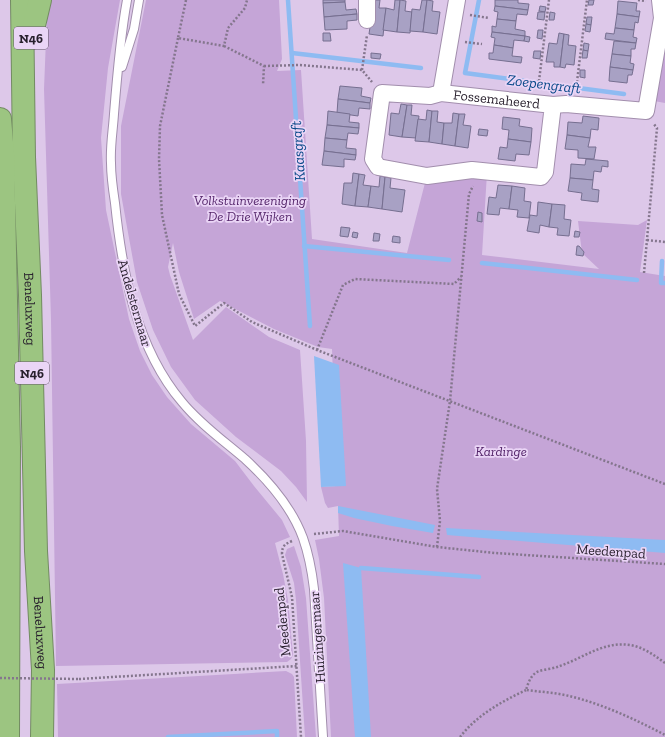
<svg xmlns="http://www.w3.org/2000/svg" width="665" height="737" font-family="'Zilla Slab',serif">
<rect width="100%" height="100%" fill="#ddc8e9"/>
<g fill="#c5a5d7">
<polygon points="49,0 120,0 108,68 101,138 106,210 129,319 140,351 152,375 167,397 191,424 235,461 254,486 282,520 290,537 275,543 283,574 288,600 293,655 291,659 287,662 56,666 51,320 44,89 47,14"/>
<polygon points="146,0 279,0 282,59 277,71 301,70 312,239 407,253 426,179 487,173 482,255 599,269 582,253 578,221 638,225 647,220 640,272 665,276 665,737 331,737 324,598 319,559 315,540 339,536 338,506 328,508 325,503 321,487 337,486 332,349 318,347 274,329 220,301 194,319 179,272 173,243 168,267 170,275 193,340 226,307 269,337 300,350 306,441 307,502 296,487 281,471 236,437 195,400 171,367 153,330 137,282 121,194 121,126"/>
<polygon points="665,36 665,103 654,101"/>
<polygon points="294,546 301,567 306,598 316,737 305,737 296,600 294,583 285,555 287,549"/>
<polygon points="286,671 292,674 294,677 297,737 58,737 57,684"/>
</g>
<g fill="#8ebbf2">
<polygon points="314,356 339,365 346,486 321,487"/>
<polygon points="338,506 435,525 433,533 392,526 354,518 338,513"/>
<polygon points="446,528 665,540 665,553 447,535"/>
<polygon points="343,563 361,568 371,737 355,737"/>
</g>
<g fill="none" stroke-linecap="round" stroke-linejoin="round">
<g stroke="#8ebbf2" stroke-width="4.5">
<polyline points="288,0 310,326"/>
<polyline points="479,0 465,73 624,94"/>
<polyline points="292,53 421,68"/>
<polyline points="304,246 449,260"/>
<polyline points="662,261 661,283 665,283"/>
<polyline points="482,263 637,280"/>
<polyline points="361,568 479,577"/>
<polyline points="168,737 277,731 277,737"/>
</g>
</g>
<g fill="#a8a1c4" stroke="#766f90">
<polygon points="323,0 345,0 345,2 323,3"/>
<polygon points="374,0 380,0 379,8 386,8 383,36 369,34"/>
<polygon points="395,0 400,0 397,32 383,30 386,8 394,10"/>
<polygon points="400,0 406,1 405,11 412,12 410,33 397,32"/>
<polygon points="422,0 427,0 423,32 410,31 412,9 420,10"/>
<polygon points="427,0 433,1 432,11 440,12 437,34 423,32"/>
<polygon points="495,0 518,0 518,3 529,4 528,10 495,6"/>
<polygon points="589,0 594,0 593,5 588,5"/>
<polygon points="618,1 637,3 636,11 640,11 639,17 617,14"/>
<polygon points="345,2 346,10 356,9 357,14 324,17 323,3"/>
<polygon points="495,6 528,10 527,15 517,14 516,21 497,19 498,12 494,11"/>
<polygon points="540,6 546,7 545,12 539,11"/>
<polygon points="538,12 545,12 544,20 537,19"/>
<polygon points="550,12 555,13 554,20 549,20"/>
<polygon points="357,14 357,20 347,21 347,29 325,30 324,17"/>
<polygon points="617,14 639,17 638,23 635,22 634,30 615,28"/>
<polygon points="587,17 592,17 591,25 586,24"/>
<polygon points="497,19 516,21 515,29 525,31 525,36 492,32 492,26 496,27"/>
<polygon points="586,24 591,25 590,32 585,31"/>
<polygon points="615,28 634,30 633,37 637,38 636,43 605,39 606,33 614,34"/>
<polygon points="538,30 543,30 542,39 537,38"/>
<polygon points="492,32 525,36 524,41 514,40 513,48 494,45 495,38 491,37"/>
<polygon points="323,33 330,33 331,41 323,41"/>
<polygon points="559,33 564,34 560,67 554,67 554,62 546,62 549,43 557,44"/>
<polygon points="564,34 569,35 568,45 576,46 574,65 566,64 565,68 560,67"/>
<polygon points="525,36 530,37 529,42 524,41"/>
<polygon points="614,41 636,43 635,49 631,49 631,56 612,54"/>
<polygon points="584,43 589,44 588,51 583,50"/>
<polygon points="494,45 513,48 512,56 522,57 521,63 489,59 489,53 493,53"/>
<polygon points="583,50 588,51 587,58 582,58"/>
<polygon points="534,51 541,51 540,59 533,58"/>
<polygon points="371,53 381,54 380,59 371,58"/>
<polygon points="612,54 631,56 630,63 634,64 633,70 610,67"/>
<polygon points="610,67 633,70 632,75 628,75 627,83 609,81"/>
<polygon points="580,70 585,70 585,78 580,77"/>
<polygon points="340,86 362,88 361,96 371,98 370,103 338,99"/>
<polygon points="338,99 370,103 370,109 359,108 358,116 337,113"/>
<polygon points="401,104 407,105 402,137 389,135 391,113 399,114"/>
<polygon points="407,105 412,105 411,115 419,116 416,138 402,137"/>
<polygon points="427,110 432,111 429,142 415,141 418,119 426,120"/>
<polygon points="328,111 350,114 349,122 359,123 359,128 327,125"/>
<polygon points="432,111 438,111 437,122 444,123 442,144 429,142"/>
<polygon points="453,113 459,114 455,146 442,144 444,123 452,123"/>
<polygon points="459,114 465,114 463,125 471,126 468,148 455,146"/>
<polygon points="583,116 599,118 598,130 591,129 590,138 567,135 568,122 582,123"/>
<polygon points="503,117 520,119 519,126 532,128 531,142 508,139 509,130 502,129"/>
<polygon points="327,125 359,128 358,134 348,133 347,140 325,138"/>
<polygon points="479,129 488,130 487,136 478,135"/>
<polygon points="567,135 590,138 588,147 596,147 594,159 578,158 578,150 565,149"/>
<polygon points="325,138 347,140 346,148 356,149 356,155 324,151"/>
<polygon points="508,139 531,142 529,155 516,154 515,161 498,159 500,147 507,148"/>
<polygon points="324,151 356,155 355,160 344,159 344,167 322,165"/>
<polygon points="586,159 608,161 608,167 602,166 601,172 594,171 593,180 570,178 571,164 585,165"/>
<polygon points="353,173 359,174 355,206 342,204 344,183 352,183"/>
<polygon points="359,174 365,175 363,185 371,186 368,207 355,206"/>
<polygon points="380,176 385,177 382,209 368,207 371,186 379,187"/>
<polygon points="385,177 391,178 390,188 405,190 402,212 382,209"/>
<polygon points="570,178 593,180 592,189 599,190 598,202 581,200 582,193 568,191"/>
<polygon points="498,185 512,186 509,209 500,208 499,215 487,214 489,197 496,198"/>
<polygon points="512,186 525,188 524,201 531,202 529,218 517,217 518,210 509,209"/>
<polygon points="538,202 552,204 549,227 540,225 539,233 527,231 530,215 537,216"/>
<polygon points="552,204 565,205 564,219 571,220 569,236 557,235 558,228 549,227"/>
<polygon points="478,212 482,213 482,222 477,221"/>
<polygon points="341,227 350,228 348,237 340,236"/>
<polygon points="575,231 580,232 579,237 574,237"/>
<polygon points="353,232 358,233 357,238 352,237"/>
<polygon points="374,233 380,234 379,241 373,241"/>
<polygon points="393,236 400,237 400,243 392,242"/>
<polygon points="577,246 579,246 584,252 583,256 576,255"/>
</g>
<g fill="none" stroke-linecap="round" stroke-linejoin="round">
<g stroke="#a28ead" stroke-width="10">
<g id="lane">
<path d="M127,0C120,38 117,76 114,114C113,130 110,147 111,163C111,177 113,190 115,203C122,271 136,348 182,402C200,424 224,441 245,459C269,481 292,508 303,538C309,555 312,572 314,589L323,737"/>
<polyline points="122,67 134,29 139,0"/>
</g>
</g>
<g stroke="#a28ead" stroke-width="18">
<g id="street">
<polyline points="367,20 367,0"/>
<polyline points="441,93 457,0"/>
<path id="s1" d="M553,105L545,172L541,177L472,170L427,176L378,167L373,159L382,93L430,96L441,93L553,105L566,104L646,111L662,18L660,0"/>
</g>
</g>
<g stroke="#738b63" stroke-width="24">
<g id="highway">
<path id="s2" d="M22,0L24,157L30,295L36,551L43,670L42,737"/>
<polyline points="31,38 40,0"/>
<polyline points="0,119 3,154 9,447 8,737"/>
</g>
</g>
<g stroke="#84768d" stroke-width="2.5" stroke-dasharray="2 2" stroke-linecap="butt">
<polyline points="186,0 178,38 224,46 228,28 245,8 247,0"/>
<polyline points="638,0 646,1"/>
<polyline points="470,15 489,18"/>
<polyline points="178,38 160,126 159,159 162,215 179,294 195,326 224,303 252,322 317,350 665,484"/>
<polyline points="465,42 482,44"/>
<polyline points="224,46 264,66 263,85"/>
<polyline points="264,66 300,65 362,70 372,82"/>
<polyline points="362,70 367,35"/>
<polyline points="538,89 549,0"/>
<polyline points="576,90 587,0"/>
<polyline points="647,240 665,242"/>
<polyline points="644,273 657,128 653,123"/>
<polyline points="317,350 343,285 355,279 454,284 461,277"/>
<polyline points="314,534 343,531 437,547 495,553 665,564"/>
<path d="M292,541C285,544 282,546 282,554L292,597L301,737"/>
<polyline points="437,547 440,521 437,489 450,401 469,194 473,186"/>
<path d="M665,663C654,655 643,647 630,645C604,641 583,658 560,666C553,669 544,669 537,672C530,676 528,684 526,690C535,691 544,692 553,693C590,698 633,718 665,735"/>
<polyline points="79,679 297,666"/>
<path d="M460,737C477,715 501,702 526,690"/>
</g>
<use href="#lane" stroke="#fff" stroke-width="8"/>
<use href="#street" stroke="#fff" stroke-width="16"/>
<use href="#highway" stroke="#9cc581" stroke-width="22"/>
<polyline stroke="#84768d" stroke-width="2.5" stroke-dasharray="2 2" stroke-linecap="butt" points="0,678 79,679"/>
</g>
<g text-anchor="middle" stroke-width="3.5" stroke-linejoin="round" paint-order="stroke">
<g fill="#ead5f6" stroke="#625669" stroke-width="1">
<rect x="14" y="27" width="34" height="22" rx="3"/>
<rect x="15" y="362" width="34" height="22" rx="3"/>
</g>
<g font-size="13" font-weight="bold" fill="#271f2c">
<text x="31" y="43">N46</text>
<text x="32" y="378">N46</text>
</g>
<g font-size="14" fill="#271f2c" stroke="#ead5f6">
<text dy="5" stroke="none"><textPath href="#s1" startOffset="430">Fossemaheerd</textPath></text>
<text transform="translate(135 303) rotate(74)" y="5">Andelstermaar</text>
<text dy="5" stroke="none"><textPath href="#s2" startOffset="309">Beneluxweg</textPath></text>
<text transform="translate(611 551) rotate(4)" y="5">Meedenpad</text>
<text transform="translate(282 622) rotate(-96)" y="5">Meedenpad</text>
<text dy="5" stroke="none"><textPath href="#s2" startOffset="633">Beneluxweg</textPath></text>
<text transform="translate(317 637) rotate(-94)" y="5">Huizingermaar</text>
</g>
<g font-size="14" font-style="italic" fill="#55266b" stroke="#ead5f6">
<text x="250" y="205">Volkstuinvereniging<tspan x="250" dy="16">De Drie Wijken</tspan></text>
<text x="501" y="456">Kardinge</text>
</g>
<g font-size="15" font-style="italic" fill="#0a4a8a" stroke="#ead5f6">
<text transform="translate(544 84) rotate(7)" y="5">Zoepengraft</text>
<text transform="translate(298 151) rotate(-94)" y="5">Kaasgraft</text>
</g>
</g>
</svg>
